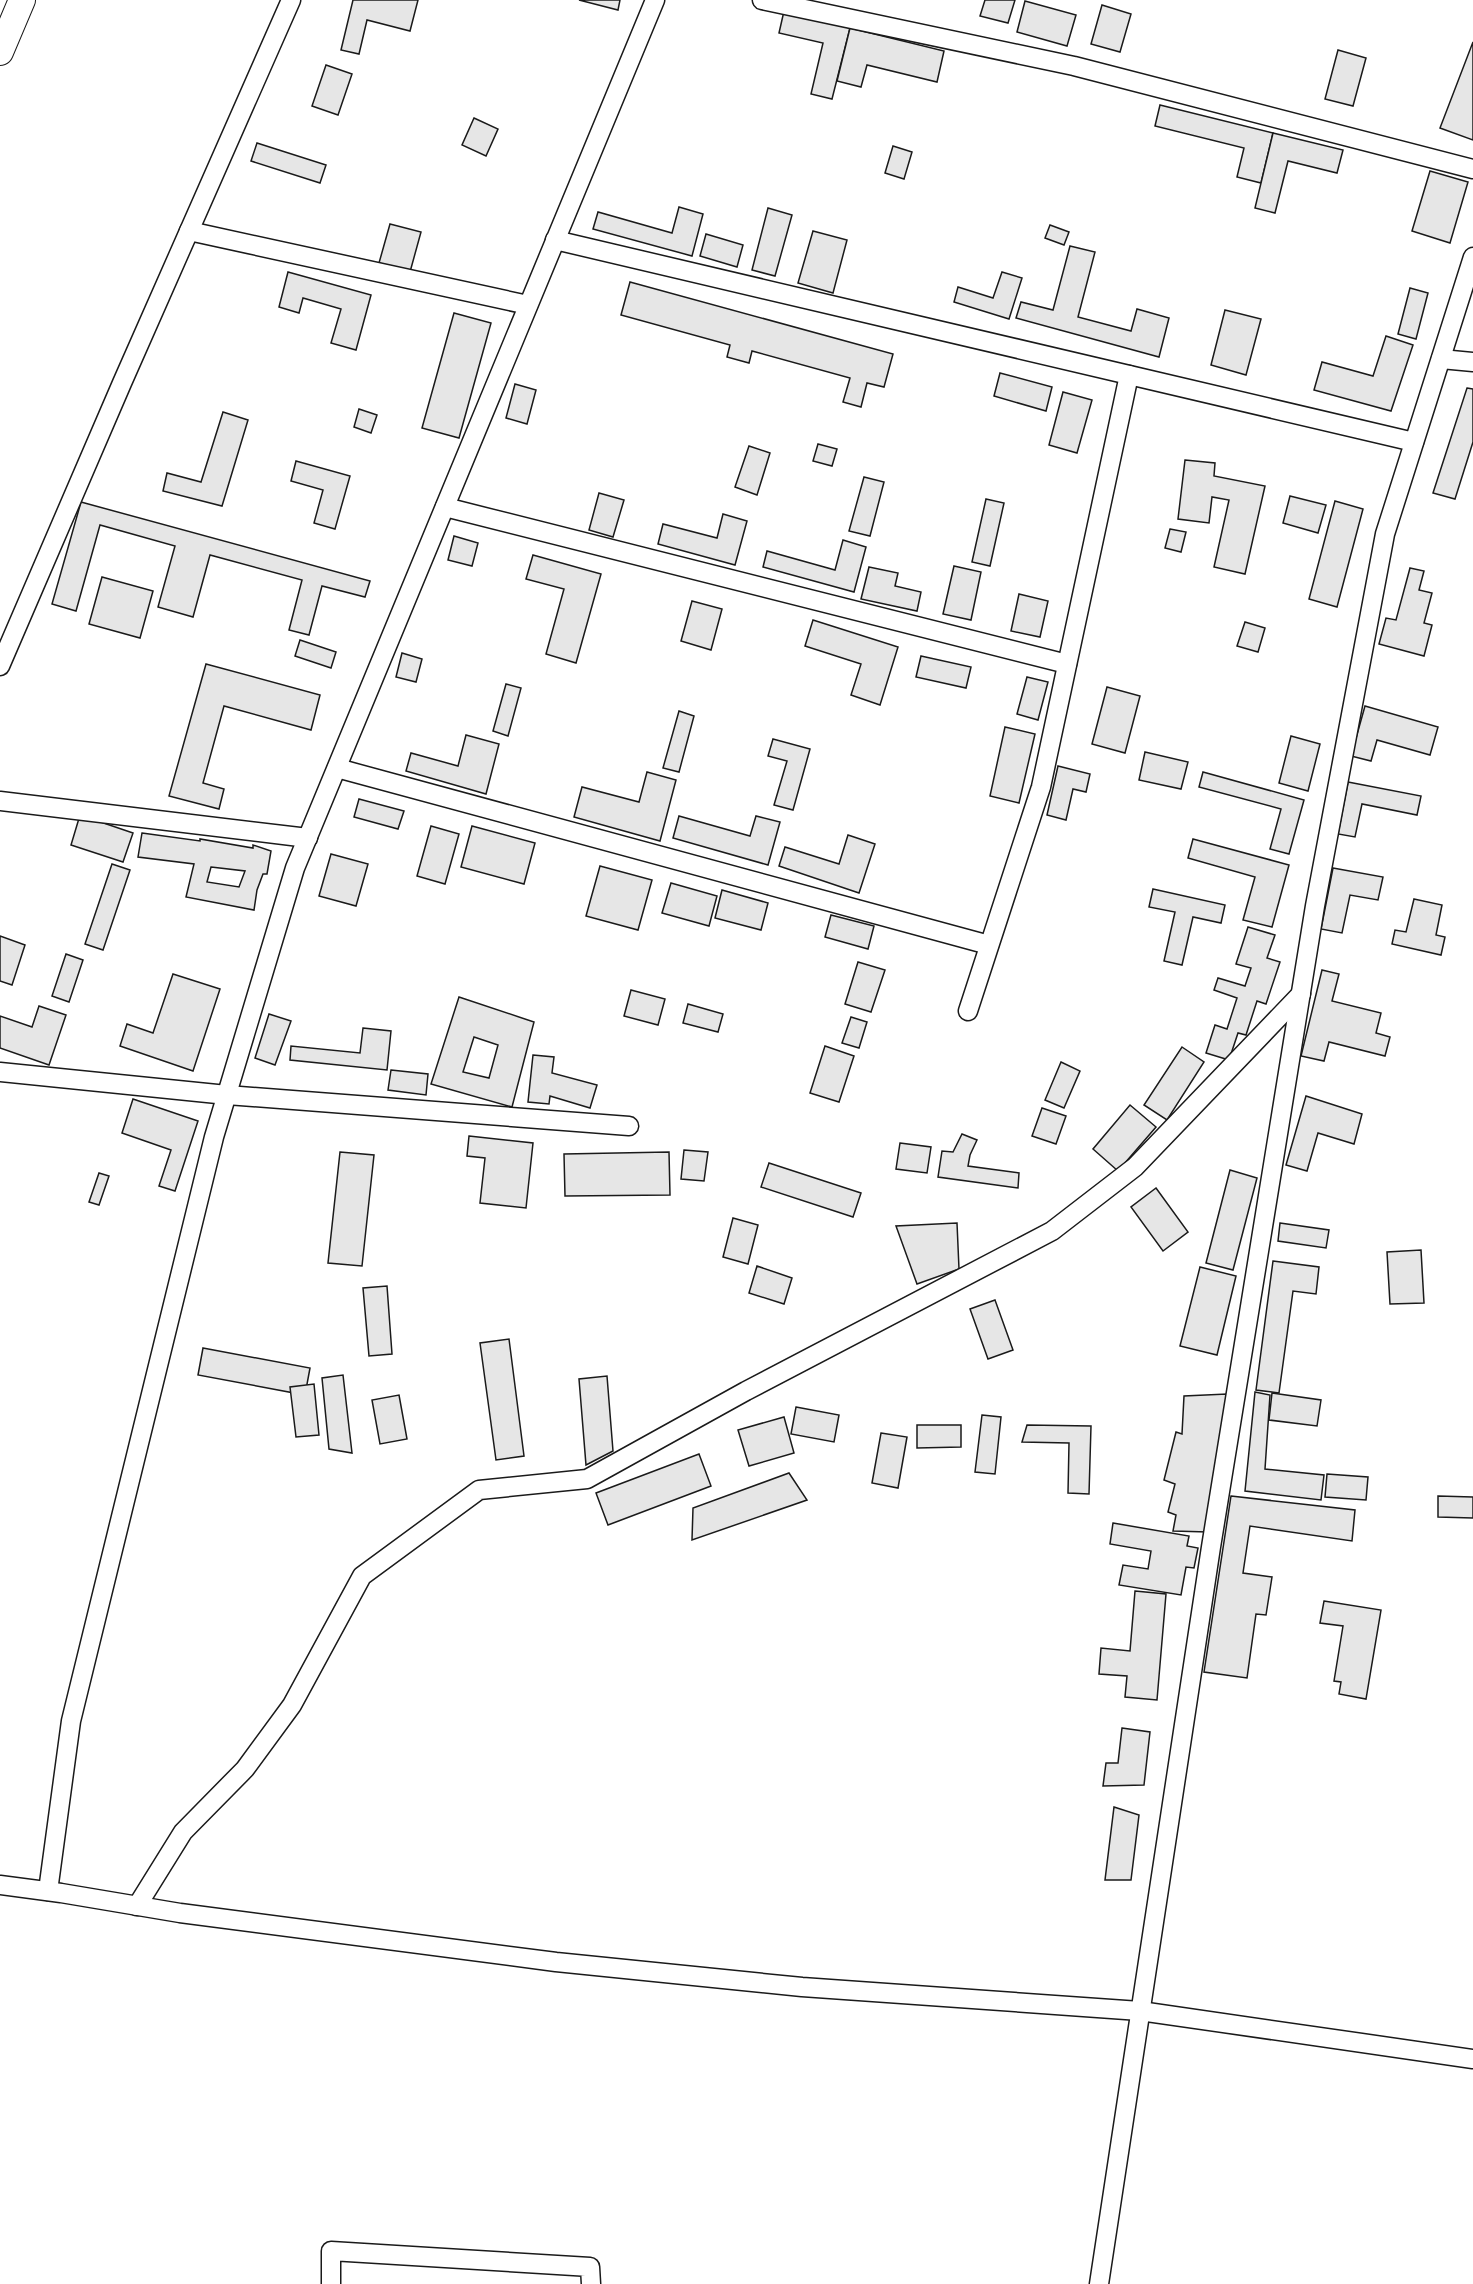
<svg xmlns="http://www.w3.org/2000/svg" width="1473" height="2284" font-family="Raleway,sans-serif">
<rect width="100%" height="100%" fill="#fff"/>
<g fill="#e6e6e6" stroke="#1a1a1a" stroke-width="1.5" fill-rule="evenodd">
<polygon points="353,0 418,0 410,31 367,20 359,54 341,50"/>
<polygon points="579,0 620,0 618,10"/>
<polygon points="985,0 1015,0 1008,23 980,16"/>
<polygon points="1025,1 1076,15 1067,46 1017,32"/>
<polygon points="1102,5 1131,14 1120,52 1091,44"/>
<polygon points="784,11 850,28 832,99 811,94 823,43 779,33"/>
<polygon points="850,28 944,51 937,82 867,65 861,87 837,81"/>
<polygon points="1473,42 1473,140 1440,128"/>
<polygon points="1338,50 1366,58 1353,106 1325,99"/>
<polygon points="326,65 352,74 338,115 312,106"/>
<polygon points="1160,105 1273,133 1261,183 1237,177 1244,148 1155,126"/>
<polygon points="474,118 498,129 486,156 462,145"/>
<polygon points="1273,133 1343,150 1337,173 1288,161 1275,213 1255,208"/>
<polygon points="257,143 326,165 320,183 251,161"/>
<polygon points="893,146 912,152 904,179 885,173"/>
<polygon points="1430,171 1468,182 1450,243 1412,231"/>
<polygon points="679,207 703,214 692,256 593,229 598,212 672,233"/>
<polygon points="768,208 792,215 775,276 752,270"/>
<polygon points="390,224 421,232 410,272 379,263"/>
<polygon points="1050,225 1069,232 1064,245 1045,238"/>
<polygon points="813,231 847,240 833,293 798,283"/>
<polygon points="706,234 743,245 737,267 700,256"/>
<polygon points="1070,246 1095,252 1078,317 1131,331 1137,309 1169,318 1159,357 1016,318 1021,302 1053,310"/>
<polygon points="288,272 371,295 356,350 331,343 341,309 303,298 299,313 279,307"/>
<polygon points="1002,272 1022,278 1009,319 954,302 958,287 993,298"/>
<polygon points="630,282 893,354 884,387 867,383 861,407 843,402 850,378 752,351 749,363 727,357 730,345 621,315"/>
<polygon points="1410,288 1428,293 1416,339 1398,334"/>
<polygon points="1225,310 1261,319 1246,375 1211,365"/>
<polygon points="454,313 491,323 459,438 422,428"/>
<polygon points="1386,336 1413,345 1391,411 1314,390 1322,362 1373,376"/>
<polygon points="1000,373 1052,387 1046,411 994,396"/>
<polygon points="515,384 536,390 527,424 506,418"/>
<polygon points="1467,388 1473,389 1473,442 1455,499 1433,493"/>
<polygon points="1063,392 1092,400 1077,453 1049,445"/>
<polygon points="359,409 377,415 371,433 354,427"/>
<polygon points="223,412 248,420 222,506 163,491 167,473 201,482"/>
<polygon points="818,444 837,449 832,466 813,461"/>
<polygon points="749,446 770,453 757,495 735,487"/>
<polygon points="1185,460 1215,463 1214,476 1265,486 1245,574 1214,567 1229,500 1212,497 1209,523 1178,519"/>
<polygon points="296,461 350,476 335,529 314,523 323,490 291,481"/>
<polygon points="864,477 884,482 870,536 849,531"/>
<polygon points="599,493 624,500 613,537 589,530"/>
<polygon points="1290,496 1326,505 1318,533 1283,523"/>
<polygon points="986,499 1004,503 990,566 972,562"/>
<polygon points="1335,501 1363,509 1337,607 1309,599"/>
<polygon points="81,502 370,581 365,597 322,586 309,635 289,630 302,580 210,555 193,617 158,607 175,546 100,525 76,611 52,604"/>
<polygon points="723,514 747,521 735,565 658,544 663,524 717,538"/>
<polygon points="1170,529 1186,532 1181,552 1165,548"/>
<polygon points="454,536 478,543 472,566 448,560"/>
<polygon points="843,540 866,547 854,592 763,567 767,551 835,570"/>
<polygon points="533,555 601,574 576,663 546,654 564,589 526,579"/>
<polygon points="954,566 981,572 971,620 943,614"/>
<polygon points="869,567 898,573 895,586 921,592 917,611 861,599"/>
<polygon points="1410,568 1424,571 1419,590 1432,593 1424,623 1432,625 1424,656 1379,644 1386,618 1396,620"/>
<polygon points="102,577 153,591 140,638 89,624"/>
<polygon points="1019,594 1048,601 1040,637 1011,631"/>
<polygon points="692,601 722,609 711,650 681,641"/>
<polygon points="813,620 898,647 880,705 851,695 861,664 805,646"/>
<polygon points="1245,622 1265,628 1258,652 1237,646"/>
<polygon points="300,640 336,652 331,668 295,656"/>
<polygon points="402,653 422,659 416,682 396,677"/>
<polygon points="921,656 971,667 966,688 916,677"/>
<polygon points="206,664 320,695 311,730 224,706 203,783 224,789 219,809 169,796"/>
<polygon points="1027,677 1048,682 1038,720 1017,714"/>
<polygon points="506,684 521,688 508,736 493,731"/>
<polygon points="1107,687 1140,696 1125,753 1092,744"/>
<polygon points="1365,706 1438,727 1430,755 1377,740 1371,761 1351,756"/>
<polygon points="679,711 694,716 679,772 663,768"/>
<polygon points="1005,727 1035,734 1019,803 990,796"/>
<polygon points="466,735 499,744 486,794 406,771 411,753 458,766"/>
<polygon points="1291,736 1320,744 1308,791 1279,783"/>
<polygon points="773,739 810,749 793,810 774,805 787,761 768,756"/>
<polygon points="1145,752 1188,762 1181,789 1139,780"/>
<polygon points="1058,766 1090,774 1086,792 1073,789 1066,820 1047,815"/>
<polygon points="647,772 676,780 660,841 574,817 582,787 639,802"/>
<polygon points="1203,772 1304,800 1289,854 1270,849 1281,809 1199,787"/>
<polygon points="1348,782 1421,796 1417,815 1362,804 1355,837 1338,834"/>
<polygon points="359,799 404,811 398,829 354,817"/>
<polygon points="80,815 133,833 123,862 71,845"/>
<polygon points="679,816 750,836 756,816 780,822 768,865 673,838"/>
<polygon points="431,826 459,834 445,884 417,876"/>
<polygon points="472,826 535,843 524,884 461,867"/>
<path d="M142,833L200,841V839L253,848V845L271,851L267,874H263L257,890L254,910L186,897L194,864L138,857ZM211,867L245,871L239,887L207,882Z"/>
<polygon points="848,835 875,844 859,893 779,866 785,847 839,864"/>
<polygon points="1193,839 1289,865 1272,927 1243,920 1255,877 1188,858"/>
<polygon points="331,854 368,864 356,906 319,896"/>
<polygon points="112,864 130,870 103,950 85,944"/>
<polygon points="600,866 652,880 638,930 586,916"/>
<polygon points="1333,868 1383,877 1378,900 1350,895 1342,933 1321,929"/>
<polygon points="671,883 717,896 709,926 662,913"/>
<polygon points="1153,889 1225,905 1221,923 1193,917 1182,965 1164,961 1175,912 1149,907"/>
<polygon points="722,890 768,903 761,930 715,918"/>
<polygon points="1414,899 1442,905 1436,935 1445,937 1441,955 1392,944 1395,930 1406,932"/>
<polygon points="831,915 874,926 868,949 825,937"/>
<polygon points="1248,927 1275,935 1267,958 1280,962 1266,1004 1257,1001 1246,1035 1238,1033 1229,1060 1206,1053 1215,1025 1227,1029 1237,998 1214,990 1218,978 1245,986 1251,968 1236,964"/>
<polygon points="0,936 25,945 12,985 0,981"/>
<polygon points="66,954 83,960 69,1002 52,996"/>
<polygon points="858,962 885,970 871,1012 845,1004"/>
<polygon points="1322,970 1339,974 1332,1001 1381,1013 1376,1033 1390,1037 1385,1056 1329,1042 1324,1061 1301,1056"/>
<polygon points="173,974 220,989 193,1071 120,1046 127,1024 153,1033"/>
<polygon points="631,990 665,999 658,1025 624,1016"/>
<path d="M459,997L534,1022L512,1107L431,1084ZM474,1037L498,1045L489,1078L463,1072Z"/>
<polygon points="688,1004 723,1014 718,1032 683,1023"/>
<polygon points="39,1006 66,1015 49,1065 0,1048 0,1016 32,1027"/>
<polygon points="269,1014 291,1021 275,1065 255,1058"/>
<polygon points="851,1017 867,1022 859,1048 842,1043"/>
<polygon points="363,1028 391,1031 387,1070 290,1060 291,1046 360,1053"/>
<polygon points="825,1046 854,1056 839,1102 810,1093"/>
<polygon points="1182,1047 1204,1062 1167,1120 1144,1105"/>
<polygon points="533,1055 554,1057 552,1073 597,1085 590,1108 550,1096 549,1104 528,1102"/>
<polygon points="1061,1062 1080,1071 1064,1108 1045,1100"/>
<polygon points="391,1070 428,1074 426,1095 388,1090"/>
<polygon points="1306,1096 1362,1114 1354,1144 1318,1133 1307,1171 1286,1165"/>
<polygon points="133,1099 198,1121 175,1191 159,1186 171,1150 122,1133"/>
<polygon points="1130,1105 1156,1127 1118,1171 1093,1149"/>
<polygon points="1042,1108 1066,1116 1056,1144 1032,1136"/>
<polygon points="962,1134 977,1140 970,1155 968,1166 1019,1173 1018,1188 938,1177 942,1151 953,1152"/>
<polygon points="469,1136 533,1143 526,1208 480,1203 485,1158 467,1156"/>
<polygon points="900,1143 931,1147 927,1173 896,1169"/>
<polygon points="684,1150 708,1152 704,1181 681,1179"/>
<polygon points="340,1152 374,1155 362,1266 328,1263"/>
<polygon points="669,1152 670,1195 565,1196 564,1154"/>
<polygon points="769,1163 861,1193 853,1217 761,1187"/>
<polygon points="1230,1170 1257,1178 1233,1270 1206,1263"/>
<polygon points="99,1173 109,1176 99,1205 89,1202"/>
<polygon points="1156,1188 1188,1232 1163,1251 1131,1207"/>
<polygon points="733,1218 758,1225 748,1264 723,1257"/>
<polygon points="957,1223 959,1269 917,1284 896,1226"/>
<polygon points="1280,1223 1329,1230 1326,1248 1278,1241"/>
<polygon points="1421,1250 1424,1303 1390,1304 1387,1252"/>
<polygon points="1273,1261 1319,1267 1316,1294 1293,1291 1279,1393 1256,1390"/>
<polygon points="757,1266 792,1278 784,1304 749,1293"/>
<polygon points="1200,1267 1236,1276 1217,1355 1180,1346"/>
<polygon points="387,1286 392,1354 369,1356 363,1288"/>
<polygon points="995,1300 1013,1350 988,1359 970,1309"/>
<polygon points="509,1339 524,1456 496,1460 480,1343"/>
<polygon points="203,1348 310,1368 305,1395 198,1375"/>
<polygon points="343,1375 352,1453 329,1449 322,1378"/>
<polygon points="607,1376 613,1451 586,1465 579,1379"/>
<polygon points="314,1384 319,1435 296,1437 290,1387"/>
<polygon points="1255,1392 1270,1395 1265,1469 1324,1475 1321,1500 1245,1491"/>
<polygon points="1272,1393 1321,1400 1317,1426 1269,1420"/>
<polygon points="1227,1394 1208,1532 1173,1531 1176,1515 1168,1512 1175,1484 1164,1480 1176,1432 1182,1434 1184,1396"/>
<polygon points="399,1395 407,1439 380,1444 372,1400"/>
<polygon points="796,1407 839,1415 834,1442 791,1434"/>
<polygon points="982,1415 1001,1417 995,1474 975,1472"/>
<polygon points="784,1417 794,1453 749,1466 738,1430"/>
<polygon points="917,1425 961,1425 961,1447 917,1448"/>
<polygon points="1027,1425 1091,1426 1089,1494 1068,1493 1069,1443 1022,1442"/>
<polygon points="881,1433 907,1437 898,1488 872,1483"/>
<polygon points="699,1454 711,1486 608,1525 596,1493"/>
<polygon points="789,1473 807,1500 692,1540 693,1508"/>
<polygon points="1327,1474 1368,1477 1366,1500 1325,1497"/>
<polygon points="1231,1496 1355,1510 1352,1541 1250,1526 1243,1573 1272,1577 1266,1615 1256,1614 1247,1678 1204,1672"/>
<polygon points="1438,1496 1473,1497 1473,1518 1438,1517"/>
<polygon points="1113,1523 1189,1536 1187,1546 1198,1548 1194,1568 1186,1567 1181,1595 1119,1585 1123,1565 1148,1569 1151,1551 1110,1544"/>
<polygon points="1135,1591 1166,1594 1157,1700 1125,1697 1127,1676 1099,1674 1101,1648 1130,1651"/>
<polygon points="1324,1601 1381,1610 1366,1699 1339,1694 1341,1682 1334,1681 1343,1626 1320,1623"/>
<polygon points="1122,1728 1150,1732 1144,1785 1103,1786 1106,1763 1118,1763"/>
<polygon points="1114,1807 1139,1815 1131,1880 1105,1880"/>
</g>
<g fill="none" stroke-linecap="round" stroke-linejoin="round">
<g stroke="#1a1a1a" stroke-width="21">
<g id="street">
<polyline points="762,0 1074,66 1473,169"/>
<polyline points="189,231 528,305"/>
<polyline points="555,240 1414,442"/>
<polyline points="1441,359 1473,362"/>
<polyline points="445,507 1067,664"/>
<polyline points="0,666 122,383 291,0"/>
<polyline points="337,768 989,945"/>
<polyline points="0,801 308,838"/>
<polyline points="968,1011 1041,787 1129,375"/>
<polyline points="0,1072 227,1095 629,1126"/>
<polyline points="0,1885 61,1893 180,1913 556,1962 802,1987 1140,2011 1473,2059"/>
<polyline points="48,1891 71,1721 214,1137 295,868 655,0"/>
<polyline points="137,1906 183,1832 245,1769 292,1705 362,1576 479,1490 587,1479 746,1391 1052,1231 1135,1167 1301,994"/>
<polyline points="331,2284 331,2251 590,2267 591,2284"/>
<polyline points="1099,2284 1211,1547 1315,906 1385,534 1473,257"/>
</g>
</g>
<g stroke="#1a1a1a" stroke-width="28">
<polyline id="secondary" points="0,52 22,0"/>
</g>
<use href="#street" stroke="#fff" stroke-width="18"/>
<use href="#secondary" stroke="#fff" stroke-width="26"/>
</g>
</svg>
